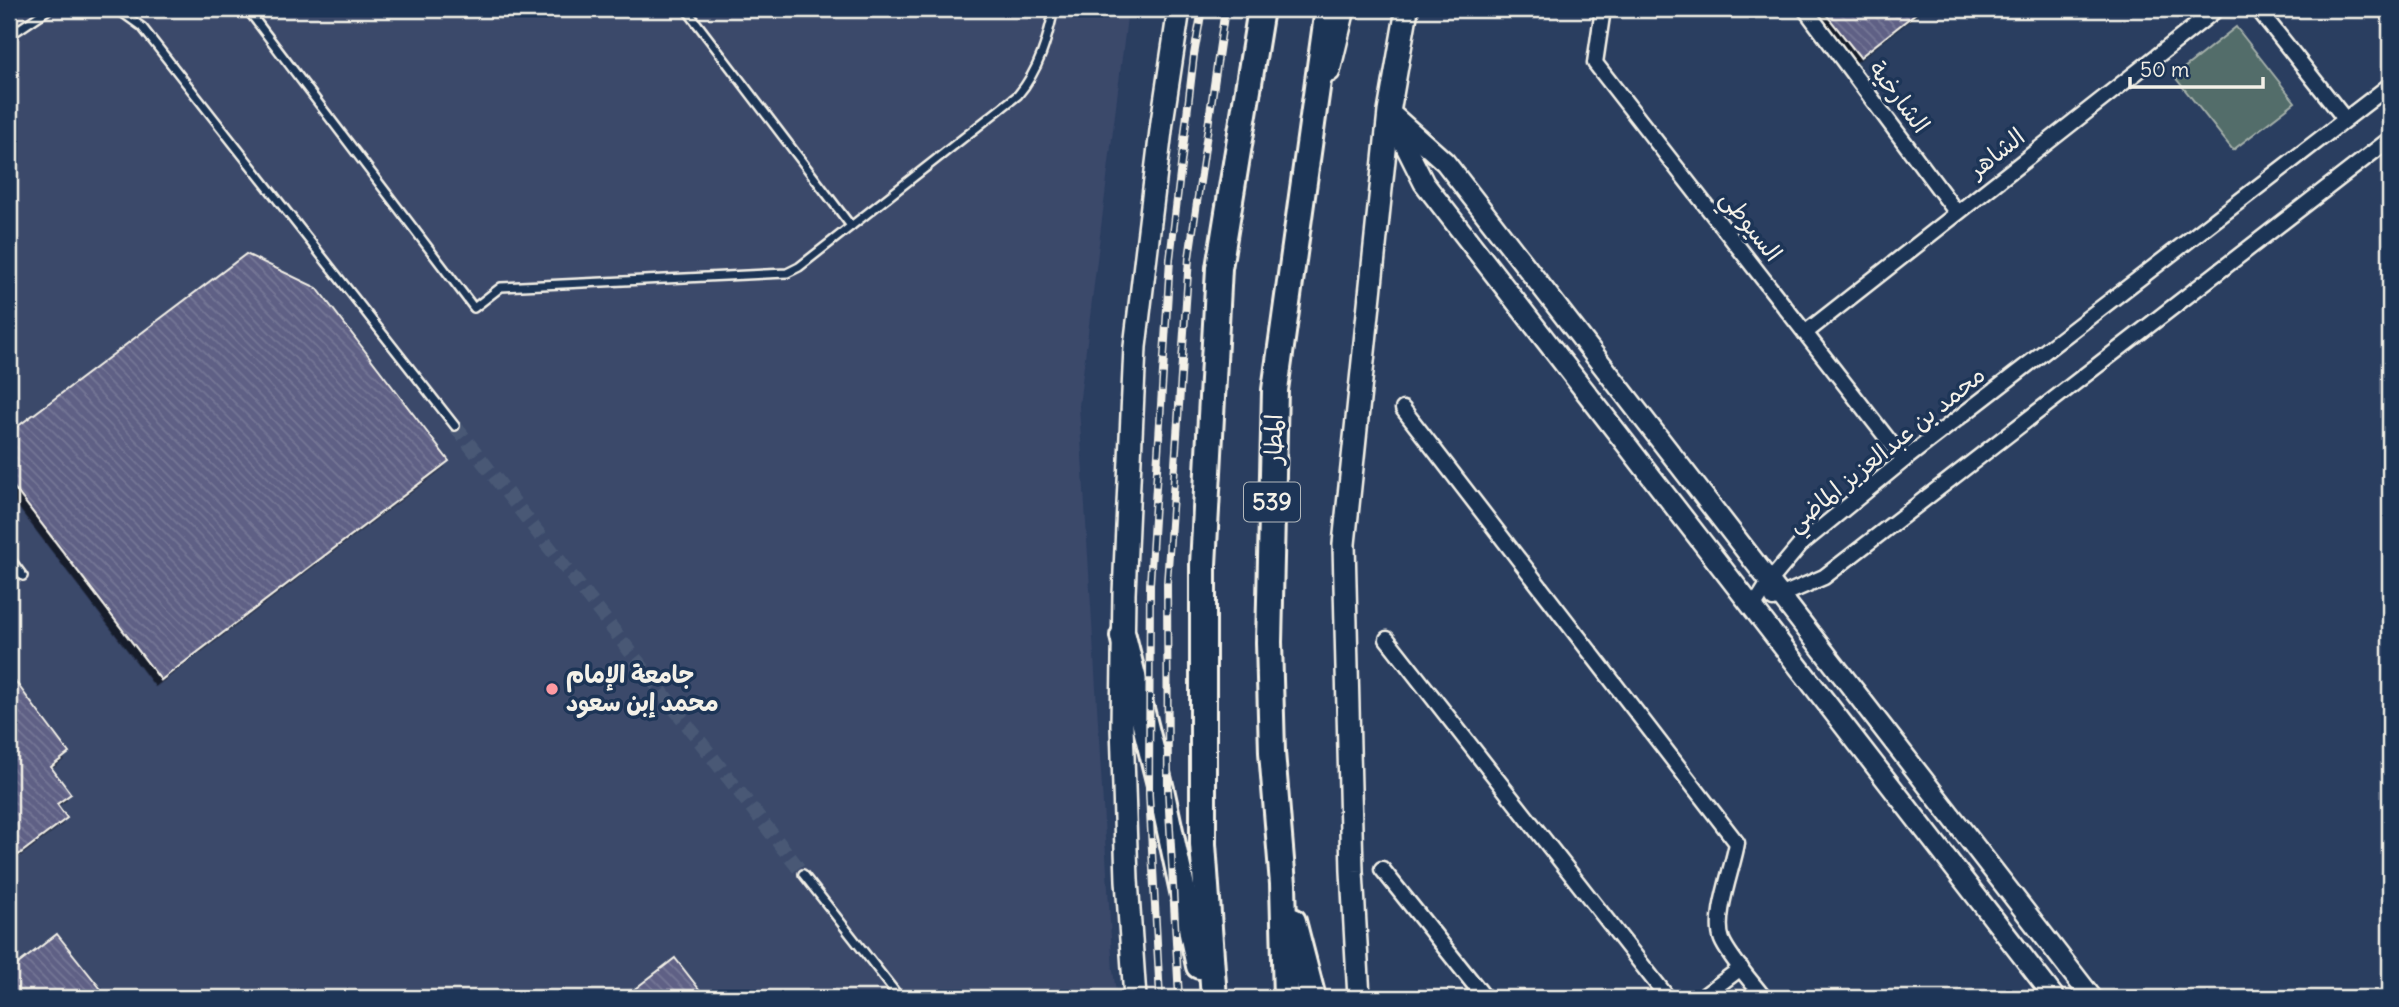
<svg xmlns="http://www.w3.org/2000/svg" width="2399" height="1007" font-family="Delius,'Playpen Sans Arabic',sans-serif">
<defs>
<pattern id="building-back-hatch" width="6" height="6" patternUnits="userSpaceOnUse" patternTransform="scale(1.75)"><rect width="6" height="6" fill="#5e6085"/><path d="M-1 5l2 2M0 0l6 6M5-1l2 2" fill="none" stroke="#767796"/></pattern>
<filter id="shadow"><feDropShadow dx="-5.5" dy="5.5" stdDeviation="0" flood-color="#0009"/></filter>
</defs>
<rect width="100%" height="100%" fill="#2a3e60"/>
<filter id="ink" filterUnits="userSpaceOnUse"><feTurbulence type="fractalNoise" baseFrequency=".0143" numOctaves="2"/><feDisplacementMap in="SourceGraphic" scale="14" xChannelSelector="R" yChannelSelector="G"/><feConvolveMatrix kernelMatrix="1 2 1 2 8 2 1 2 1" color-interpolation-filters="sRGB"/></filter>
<g filter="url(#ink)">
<polygon fill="#3a486b" points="9,9 1128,9 1079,406 1113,971 1117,998 9,998"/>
<polygon fill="#536d6a" stroke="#a4afa9" stroke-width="2" points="2236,27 2295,102 2233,150 2174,76"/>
<g fill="url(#building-back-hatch)" stroke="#f4f1e8" stroke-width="2" filter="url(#shadow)">
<polygon points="1822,9 1921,9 1860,57"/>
<polygon points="246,254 317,288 449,461 161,680 9,481 9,433"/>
<polygon points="9,673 69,753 51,767 71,794 57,804 67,818 9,862"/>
<polygon points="57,934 108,998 9,998 9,971"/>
<polygon points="675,958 706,998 623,998"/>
</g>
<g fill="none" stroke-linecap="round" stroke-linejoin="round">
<polyline stroke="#485974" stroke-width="14" stroke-dasharray="14 7" stroke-linecap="butt" points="455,426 803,874"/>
<g stroke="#f4f1e8" stroke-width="12">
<g id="lane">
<polyline points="117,9 142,27 455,426"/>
<path d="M247,9L474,308L501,287L787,273L799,267L1018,95C1039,70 1047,41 1054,9"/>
<polyline points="686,9 851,226"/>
<polyline points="9,36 49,9"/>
<polyline points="9,557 23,576"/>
<polyline points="803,874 900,998"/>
</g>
</g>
<g stroke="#f4f1e8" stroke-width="19">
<g id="street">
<polyline points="1603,9 1595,63 1904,460"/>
<polyline points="1805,9 1957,213"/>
<polyline points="2258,9 2345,119"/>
<polyline points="1805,333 2217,9"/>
<path d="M1403,409L1737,843C1733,868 1713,917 1722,940C1729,957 1752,982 1764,998"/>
<polyline points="1773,599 1824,577 2390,139"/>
<polyline points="1753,608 1770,581 1800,545 1904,460 2390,85"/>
<polyline points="1387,639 1668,998"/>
<polyline points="1382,869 1485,998"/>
<polyline points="1701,998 1741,968"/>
</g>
</g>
<g stroke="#f4f1e8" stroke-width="24">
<g id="secondary">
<polyline points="1389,112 1445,162 2092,998"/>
<polyline points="1394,123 1424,183 2055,998"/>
</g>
</g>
<g stroke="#f4f1e8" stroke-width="26">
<g id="primary">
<polyline points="1329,71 1344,9"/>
<polyline points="1135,998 1127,880 1122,725 1124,594 1135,347 1162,122 1179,9"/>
<polyline points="1359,998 1352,871 1344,544 1389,112 1407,9"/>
</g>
</g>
<g stroke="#f4f1e8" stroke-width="30">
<g id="highway">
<polyline points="1123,636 1161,789 1199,966"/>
<polyline points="1293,921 1313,998"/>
<polyline points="1214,998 1203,844 1203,565 1219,268 1261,9"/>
<polyline points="1286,998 1283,884 1272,752 1269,642 1275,390 1328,9"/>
</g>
</g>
<use href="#lane" stroke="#1d3557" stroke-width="7"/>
<use href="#street" stroke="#1d3557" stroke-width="14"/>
<use href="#secondary" stroke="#1d3557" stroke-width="19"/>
<use href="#primary" stroke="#1d3557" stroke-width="21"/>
<use href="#highway" stroke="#1d3557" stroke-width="24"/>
<g stroke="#f4f1e8" stroke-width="8">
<g id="rail">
<polyline points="1160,998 1149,794 1150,584 1170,259 1194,55 1202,9"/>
<polyline points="1179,998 1168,791 1167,583 1189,258 1225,9"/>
</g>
</g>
<use href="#rail" stroke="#1d3557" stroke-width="5" stroke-dasharray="16" stroke-linecap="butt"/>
</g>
</g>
<circle fill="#ff9aa2" stroke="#1d3557" stroke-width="2.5" cx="552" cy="689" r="7"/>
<g text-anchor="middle" stroke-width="7" stroke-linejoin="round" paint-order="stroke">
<rect fill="#1d3557" stroke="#b4b9bc" stroke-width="2" x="1244" y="482.5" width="56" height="39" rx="5"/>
<g font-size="23" font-weight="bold" fill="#f4f1e8">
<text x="1272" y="510">539</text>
</g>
<g font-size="24" fill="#f4f1e8" stroke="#1d3557">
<text transform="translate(1899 97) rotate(53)" y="8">الشارخية</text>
<text transform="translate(1997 153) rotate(-38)" y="8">الشاهر</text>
<text transform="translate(1751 226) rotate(52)" y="8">السيوطي</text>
<text transform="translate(1274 439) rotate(-89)" y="8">المطار</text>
<text transform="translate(1886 449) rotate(-39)" y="8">محمد بن عبدالعزيز الماضي</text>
</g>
<g font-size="24" font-weight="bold" fill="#f4f1e8" stroke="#1d3557" text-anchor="start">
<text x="566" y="683">جامعة الإمام<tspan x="566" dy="28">محمد إبن سعود</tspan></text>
</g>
</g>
<rect width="2399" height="1007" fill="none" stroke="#1d3557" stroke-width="35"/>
<rect x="18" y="18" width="2364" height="972" fill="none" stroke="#f4f1e8" stroke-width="2.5" filter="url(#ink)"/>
<path d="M2130 77v10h133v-10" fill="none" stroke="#f4f1e8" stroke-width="3.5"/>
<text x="2140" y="77" font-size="21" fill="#f4f1e8" stroke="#1d3557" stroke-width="5" paint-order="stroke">50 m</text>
</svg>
